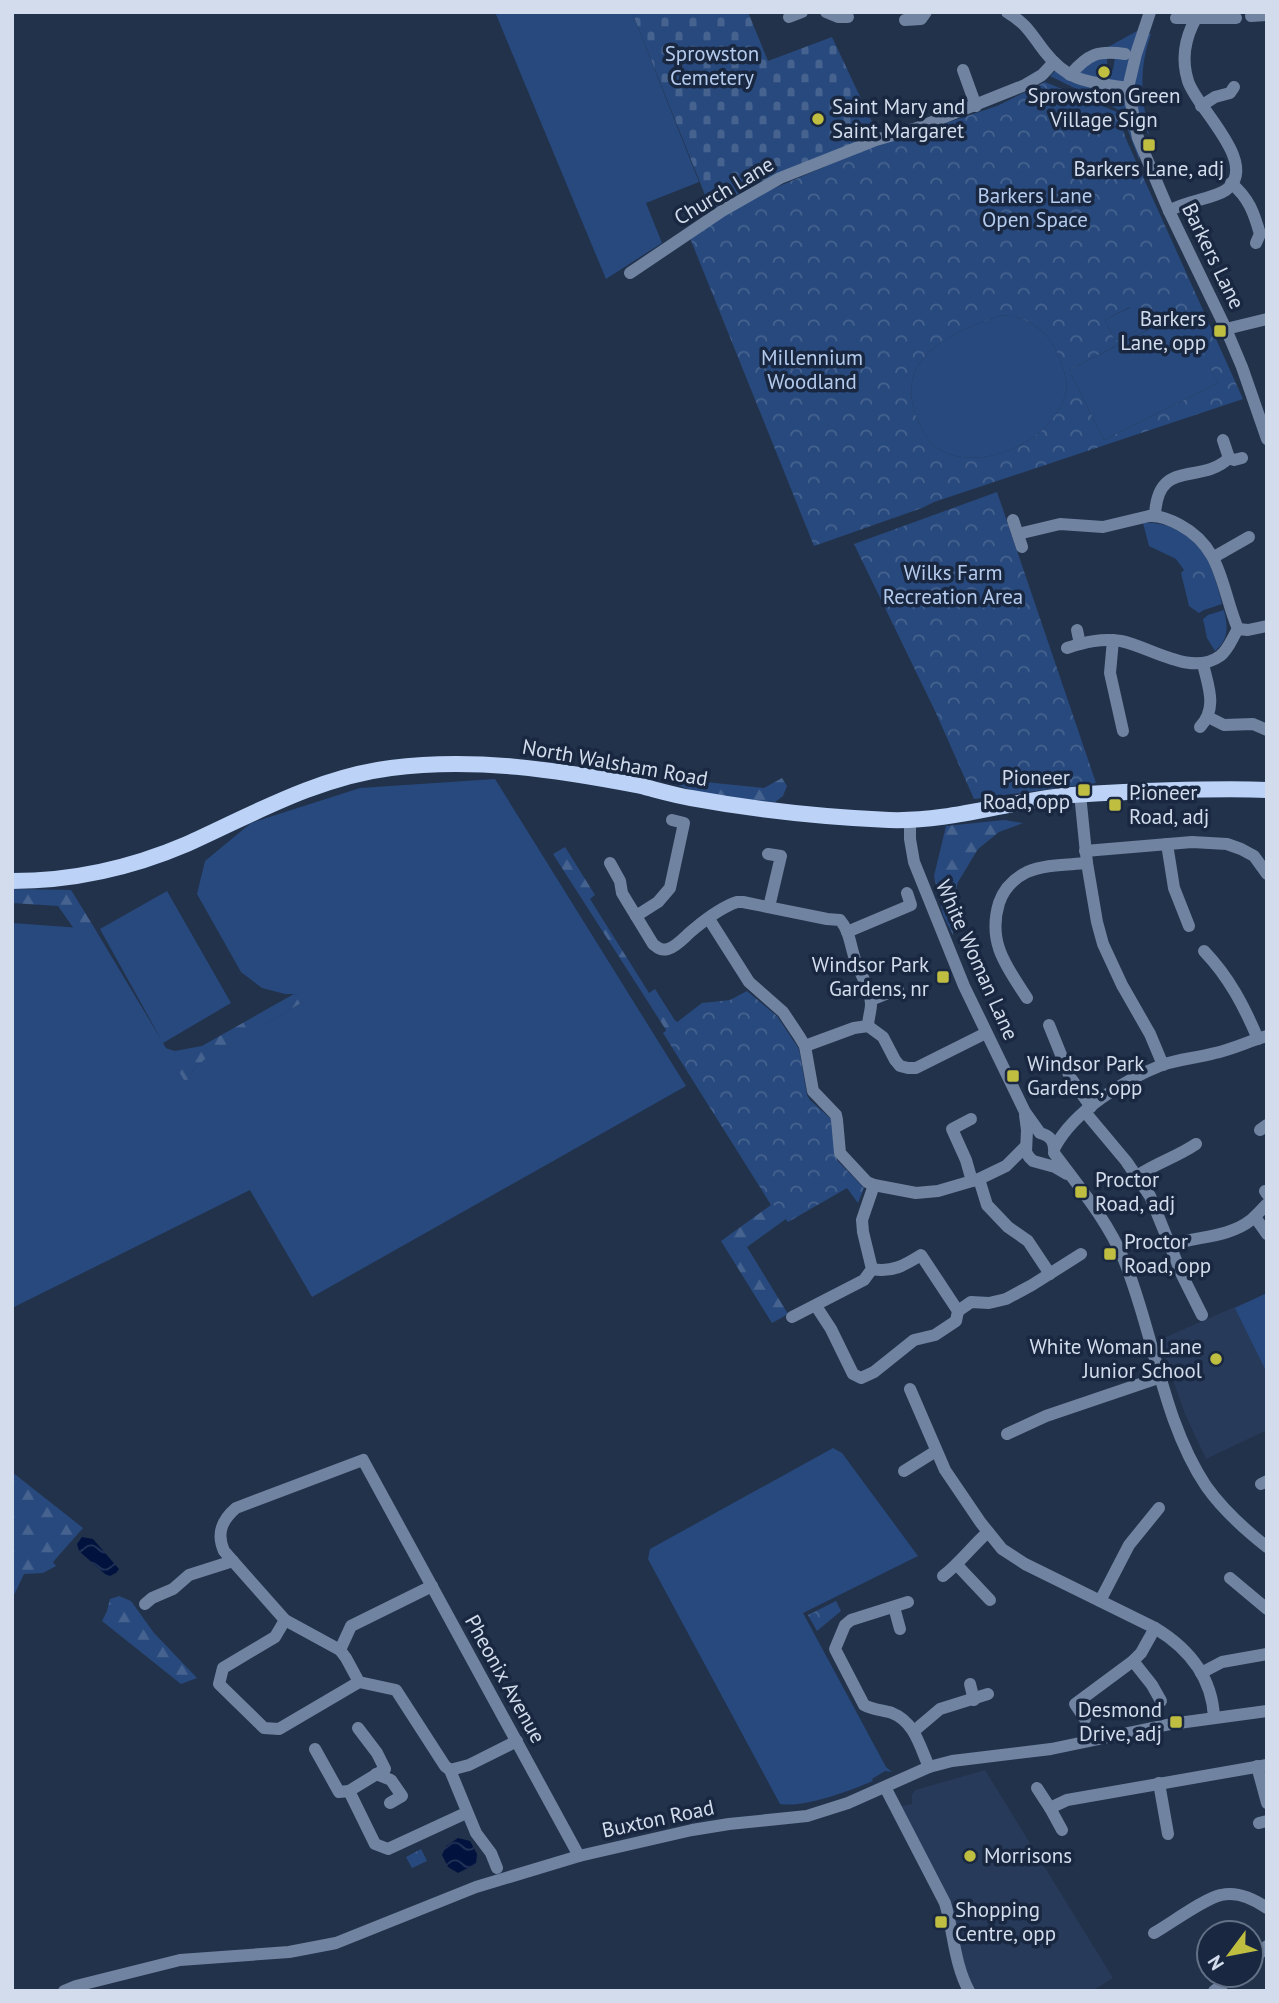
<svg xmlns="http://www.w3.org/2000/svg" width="1279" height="2003" font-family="'PT Sans',sans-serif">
<defs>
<pattern id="forest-firs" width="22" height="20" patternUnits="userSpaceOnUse" patternTransform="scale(1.75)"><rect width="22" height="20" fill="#28497d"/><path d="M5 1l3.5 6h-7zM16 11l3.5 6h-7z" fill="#466390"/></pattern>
<pattern id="cemetery-stones" width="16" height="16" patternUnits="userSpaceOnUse" patternTransform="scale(1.75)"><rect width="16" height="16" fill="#28497d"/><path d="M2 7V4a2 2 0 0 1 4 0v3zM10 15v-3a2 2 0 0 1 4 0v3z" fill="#466390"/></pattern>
<pattern id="park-crowns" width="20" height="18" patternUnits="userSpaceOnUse" patternTransform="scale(1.75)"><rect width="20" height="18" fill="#28497d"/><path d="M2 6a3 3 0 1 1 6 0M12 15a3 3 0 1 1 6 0" fill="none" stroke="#466390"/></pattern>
<pattern id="water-waves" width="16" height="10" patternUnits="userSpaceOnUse" patternTransform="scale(1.75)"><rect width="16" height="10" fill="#00123d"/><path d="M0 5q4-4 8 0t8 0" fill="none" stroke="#243459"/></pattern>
</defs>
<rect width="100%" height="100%" fill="#22324b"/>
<g fill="#273a59">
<polygon points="1267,1293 1267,1430 1206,1459 1185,1414 1159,1340"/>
<polygon points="985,1770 1113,1978 1092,1991 965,1991 954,1966 948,1948 944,1914 894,1808 912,1804 912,1795 915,1790"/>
</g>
<g fill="#28497d">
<polygon points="495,12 632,12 699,182 646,203 662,243 606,279"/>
<path d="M1137,31L1151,34C1138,71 1142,97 1149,135L1140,122L1139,160L1121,111L1050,76L1057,69L1083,66L1107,56V69L1113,70L1115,57L1108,47Z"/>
<polygon points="1131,307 1141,328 1115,341 1105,320"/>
<polygon points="1183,312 1218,383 1104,440 1069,370"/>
<path d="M1002,315C1037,318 1055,338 1064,371C1065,377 1068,385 1066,392C1055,436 999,465 956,456C937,452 927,441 919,423C889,358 952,332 1002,315Z"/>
<path d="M1143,523C1172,520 1201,541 1211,568C1216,579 1219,592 1222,604L1204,610L1199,613L1189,606L1181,573L1184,570L1176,559L1149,546Z"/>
<path d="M1224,610C1228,627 1229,639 1215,651L1207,638L1203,619L1208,615Z"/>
<polygon points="495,779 686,1086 312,1297 250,1190 12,1308 12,923 95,929 162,1041 100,929 167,891 231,1003 163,1043 187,1084 193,1070 204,1059 303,1002 296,994 285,994 262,988 241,972 197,894 205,861 251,823 360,788"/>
<polygon points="1267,1293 1267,1373 1235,1308"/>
<path d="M833,1448L842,1453L918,1556L803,1613L886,1767L892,1772L885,1771L872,1779L873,1781C849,1791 804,1808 780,1804L648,1559L650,1549Z"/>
</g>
<g fill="url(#forest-firs)">
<path d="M679,776L695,781L764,788L782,778L787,786L783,796L775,802C742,799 706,798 675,784Z"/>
<polygon points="1004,820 1023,823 999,832 978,849 958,882 951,911 953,935 943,915 934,876 946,826"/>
<polygon points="565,847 595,895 590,899 649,993 655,989 674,1019 679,1024 675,1044 553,854"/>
<polygon points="12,889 71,890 95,929 87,932 77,933 58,906 12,903"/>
<polygon points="294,994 299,995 303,1002 205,1059 193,1070 187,1085 165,1048 175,1051 202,1046"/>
<polygon points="763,1192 790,1216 747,1247 788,1314 772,1323 721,1241 771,1205"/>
<polygon points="12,1472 83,1528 53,1562 56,1566 43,1573 24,1574 14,1595 12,1593"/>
<polygon points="119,1596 131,1601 154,1633 197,1678 181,1684 102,1621 107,1611 110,1599"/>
</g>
<polygon fill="url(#cemetery-stones)" points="632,12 748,12 768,61 832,37 879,137 752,185 711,210"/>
<g fill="url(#park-crowns)" fill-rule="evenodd">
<path d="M1045,82L1117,112L1126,139L1243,399L934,502L922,508L814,546L690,238L749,200L770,190L864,150L997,106ZM1130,307L1141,328L1115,341L1105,320ZM1182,312L1218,383L1104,440L1069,370ZM1002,315C1037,318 1055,338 1064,371C1065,377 1068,385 1066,392C1055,436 999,465 956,456C937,452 927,441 919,423C889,358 952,332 1002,315Z"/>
<polygon points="997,492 1096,783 974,799 936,713 854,544"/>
<polygon points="1197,570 1203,570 1210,579 1210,588 1204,596 1198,596 1191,589 1189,577"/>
<polygon points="747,991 777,1016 799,1049 807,1095 810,1100 831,1119 837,1160 864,1188 858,1203 847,1188 788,1222 763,1192 663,1033 702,1003 730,1000"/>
<polygon points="836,1601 841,1611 817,1631 808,1615"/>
<polygon points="421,1849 427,1861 412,1868 406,1857"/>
</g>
<g fill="url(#water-waves)">
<polygon points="82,1537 93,1539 119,1569 116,1573 110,1576 105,1574 79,1551 77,1544"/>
<polygon points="458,1838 470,1841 477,1854 476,1864 458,1873 448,1867 442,1855 446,1846"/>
</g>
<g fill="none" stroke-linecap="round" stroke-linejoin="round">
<g stroke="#7083a0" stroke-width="12">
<polyline points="826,12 838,17 848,17"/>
<path d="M1007,12C1027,24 1031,34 1045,52C1070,84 1092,82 1128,88"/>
<polyline points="1150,12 1136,54 1128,88 1138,138 1169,211 1226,329 1242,367 1267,439"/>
<polyline points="1251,16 1267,15"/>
<polyline points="789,17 802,12"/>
<polyline points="1176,18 1236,18"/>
<polyline points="905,20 921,19 926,12"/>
<polyline points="963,70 976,106"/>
<path d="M1070,75C1088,54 1098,50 1125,54"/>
<polyline points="1201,106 1215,97 1230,93 1234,87"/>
<path d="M1231,183C1249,198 1254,213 1260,234L1256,243"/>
<path d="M1169,211C1185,201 1213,199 1226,190C1261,164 1196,108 1188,81C1181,59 1185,38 1196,18"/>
<polyline points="630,273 722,211 780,178 876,140 917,128 1025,85 1042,75 1054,62"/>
<polyline points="1226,329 1267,319"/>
<polyline points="1223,440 1229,458"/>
<path d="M1155,515C1158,457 1200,486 1229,458L1234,460L1242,458"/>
<polyline points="1013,520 1022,547"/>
<path d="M1018,534L1060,524L1103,527L1149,516C1160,515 1171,520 1180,525C1223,548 1221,589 1238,629"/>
<polyline points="1214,557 1249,537"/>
<polyline points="1077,630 1080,644"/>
<polyline points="1113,640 1110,673 1123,731"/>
<path d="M1067,648C1085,642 1102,638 1121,641C1151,647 1191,677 1220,656C1229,649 1232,638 1238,629L1248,630L1267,626"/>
<polyline points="1208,717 1224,725 1253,724 1267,730"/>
<path d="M1200,727C1218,708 1208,686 1203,664"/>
<polyline points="1080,794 1087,863 1097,922 1103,944 1122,985 1150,1034 1163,1065"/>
<path d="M910,819V839L914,862L964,986L1025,1112L1040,1133C1051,1136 1055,1142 1054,1153C1080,1188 1107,1220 1124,1260C1154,1333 1162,1420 1206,1486C1223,1510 1244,1529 1267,1547"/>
<polyline points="1167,844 1174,888 1189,926"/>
<polyline points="1085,851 1192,842 1227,844 1241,849 1254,856 1267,874"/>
<polyline points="768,854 781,856 769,907"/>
<path d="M610,863L620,881L622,893L653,944C658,948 661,951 668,949C678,946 685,936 694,929C706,919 722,907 737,902H743L827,919L840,920C849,930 850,943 854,956C858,972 871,987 871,1004C871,1011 868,1019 868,1026"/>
<polyline points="636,916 658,902 670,888 684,823 672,820"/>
<polyline points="709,919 749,982 783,1012 799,1036 805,1046 813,1091 836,1115 837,1120 840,1153 867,1182 874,1185 916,1193 938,1191 979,1179 1006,1166 1026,1146"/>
<polyline points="847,932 911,905 907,893"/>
<path d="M1204,951C1229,977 1244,1006 1258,1039"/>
<path d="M1027,998C1007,967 987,943 999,903C1004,888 1013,879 1027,872C1045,864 1068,865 1087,863"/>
<polyline points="871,1000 898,989"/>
<polyline points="1049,1025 1070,1077 1091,1107"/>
<polyline points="805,1046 854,1028 868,1026 883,1037 895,1060 900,1066 908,1068 916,1068 986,1033"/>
<polyline points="1085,1112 1126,1161 1150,1196 1182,1275 1202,1315"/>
<polyline points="1025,1115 1027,1130 1026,1152 1029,1157 1033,1161 1055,1167 1067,1174"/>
<polyline points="971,1119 952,1129 966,1160 972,1181"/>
<polyline points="1260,1130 1267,1125"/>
<path d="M1055,1147C1074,1111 1124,1080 1162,1065C1179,1059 1197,1058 1215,1053C1233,1049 1249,1041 1267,1036"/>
<path d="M1137,1176C1156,1163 1177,1157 1196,1144"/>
<polyline points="979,1179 987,1205 1008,1227 1028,1241 1050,1274"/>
<polyline points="1265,1191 1267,1194"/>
<polyline points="1255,1217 1267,1234"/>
<path d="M1171,1245C1197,1236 1228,1238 1251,1220C1257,1215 1262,1209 1267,1204"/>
<path d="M816,1306L831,1329L853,1374L861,1378L874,1372L914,1340L935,1335L956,1321L958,1311L921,1255C905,1265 892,1273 872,1269"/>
<polyline points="958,1311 971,1302 989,1303 1006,1299 1032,1285 1081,1254"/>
<polyline points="792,1317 864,1280 872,1269 863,1232 862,1220 874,1185"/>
<path d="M910,1389L945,1470L981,1523L1002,1549L1025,1564L1155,1628C1188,1648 1212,1677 1214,1717"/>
<polyline points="1007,1434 1046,1416 1161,1377"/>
<polyline points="904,1471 936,1451"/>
<polyline points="1261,1484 1267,1481"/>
<polyline points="957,1565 990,1600"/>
<path d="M943,1576C960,1563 972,1546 988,1532"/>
<polyline points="1230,1578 1267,1609"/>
<polyline points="1100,1601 1129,1545 1159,1508"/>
<path d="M908,1602L851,1620L845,1625L835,1649L864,1705C873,1710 883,1710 892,1713C915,1722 920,1747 929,1767"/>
<polyline points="145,1604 152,1598 173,1589 189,1575 233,1561"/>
<polyline points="894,1607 900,1629"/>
<polyline points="285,1620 275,1637 223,1668 219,1684 264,1728 279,1729 359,1682"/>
<polyline points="340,1650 351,1626 432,1586"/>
<polyline points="1133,1661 1152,1685 1161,1701"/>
<polyline points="1201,1673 1222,1662 1267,1654"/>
<polyline points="970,1684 974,1700"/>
<polyline points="1085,1719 1075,1704 1133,1661 1141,1653 1155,1628"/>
<polyline points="914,1731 940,1709 988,1694"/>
<polyline points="315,1749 339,1792 349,1791 385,1769 377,1753 358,1728"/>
<polyline points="1257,1766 1267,1803"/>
<polyline points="450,1770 469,1765 517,1741"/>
<polyline points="376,1774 391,1780 402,1796 390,1803"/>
<polyline points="1159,1783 1168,1834"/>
<path d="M885,1787L945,1903C954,1933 954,1963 969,1991"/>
<polyline points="1037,1788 1050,1808"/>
<polyline points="349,1791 375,1844 388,1849 466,1813"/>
<polyline points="1259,1823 1267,1821"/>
<polyline points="1062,1830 1050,1808 1067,1800 1267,1765"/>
<path d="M497,1868L491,1853L476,1833L450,1770L445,1766L396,1690L359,1682L346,1658L340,1650L285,1620L224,1551C216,1533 222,1520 236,1508L363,1460L579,1856"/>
<path d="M1154,1933C1170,1924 1205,1898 1221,1895C1237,1891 1254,1899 1267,1908"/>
<polyline points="1251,1962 1267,1946"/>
<polyline points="64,1991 76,1986 180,1960 289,1952 336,1943 476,1887 579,1856 692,1830 729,1824 807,1816 848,1803 929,1767 952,1761 1051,1749 1171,1724 1267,1711"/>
<polyline points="1214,1991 1235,1975"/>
</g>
<path stroke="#bcd3f7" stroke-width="16" d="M12,881C73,881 131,868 187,844C253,814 318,777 391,768C475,757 558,770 641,786C657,790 674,795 691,798C756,810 822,817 889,820C946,822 999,804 1055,797C1084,793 1114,793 1144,791C1185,790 1226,788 1267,790"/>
</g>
<g fill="#bfbe41" stroke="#192840" stroke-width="2.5">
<circle cx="1104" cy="72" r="7"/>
<circle cx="818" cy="119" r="7"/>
<rect x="1142" y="138" width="14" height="14" rx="3.5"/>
<rect x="1213" y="324" width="14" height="14" rx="3.5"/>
<rect x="1077" y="783" width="14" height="14" rx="3.5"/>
<rect x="1108" y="798" width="14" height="14" rx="3.5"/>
<rect x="936" y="970" width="14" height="14" rx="3.5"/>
<rect x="1006" y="1069" width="14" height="14" rx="3.5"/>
<rect x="1074" y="1185" width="14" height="14" rx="3.5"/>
<rect x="1103" y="1247" width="14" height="14" rx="3.5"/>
<circle cx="1216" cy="1359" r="7"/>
<rect x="1169" y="1715" width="14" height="14" rx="3.5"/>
<circle cx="970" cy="1856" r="7"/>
<rect x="934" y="1915" width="14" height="14" rx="3.5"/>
</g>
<g text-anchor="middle" stroke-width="7" stroke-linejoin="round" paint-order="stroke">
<g font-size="21" fill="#b4cbee" stroke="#192840">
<text x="712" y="61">Sprowston<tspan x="712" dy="24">Cemetery</tspan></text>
<text x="1035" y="203">Barkers Lane<tspan x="1035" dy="24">Open Space</tspan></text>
<text x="812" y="365">Millennium<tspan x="812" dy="24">Woodland</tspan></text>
<text x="953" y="580">Wilks Farm<tspan x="953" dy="24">Recreation Area</tspan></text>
</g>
<g font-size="21" fill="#d2dcec" stroke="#192840" text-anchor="start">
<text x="1104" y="103" text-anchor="middle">Sprowston Green<tspan x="1104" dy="24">Village Sign</tspan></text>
<text x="832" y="114">Saint Mary and<tspan x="832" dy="24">Saint Margaret</tspan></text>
<text x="1149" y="176" text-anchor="middle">Barkers Lane, adj</text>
<text x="1206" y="326" text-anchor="end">Barkers<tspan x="1206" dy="24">Lane, opp</tspan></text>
<text x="1070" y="785" text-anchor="end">Pioneer<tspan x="1070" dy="24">Road, opp</tspan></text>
<text x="1129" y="800">Pioneer<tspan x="1129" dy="24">Road, adj</tspan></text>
<text x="929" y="972" text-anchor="end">Windsor Park<tspan x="929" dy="24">Gardens, nr</tspan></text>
<text x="1027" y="1071">Windsor Park<tspan x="1027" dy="24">Gardens, opp</tspan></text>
<text x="1095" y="1187">Proctor<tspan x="1095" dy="24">Road, adj</tspan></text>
<text x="1124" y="1249">Proctor<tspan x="1124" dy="24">Road, opp</tspan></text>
<text x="1202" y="1354" text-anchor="end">White Woman Lane<tspan x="1202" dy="24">Junior School</tspan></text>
<text x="1162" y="1717" text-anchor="end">Desmond<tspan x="1162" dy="24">Drive, adj</tspan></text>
<text x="984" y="1863">Morrisons</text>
<text x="955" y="1917">Shopping<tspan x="955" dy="24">Centre, opp</tspan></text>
</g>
<g font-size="21" fill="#d2dcec" stroke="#192840">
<text transform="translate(724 191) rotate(-31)" y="7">Church Lane</text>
<text transform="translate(1213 256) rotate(64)" y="7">Barkers Lane</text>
<text transform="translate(615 763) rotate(10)" y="7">North Walsham Road</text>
<text transform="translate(977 960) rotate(66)" y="7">White Woman Lane</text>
<text transform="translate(505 1679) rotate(61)" y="7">Pheonix Avenue</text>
<text transform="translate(658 1819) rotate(-12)" y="7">Buxton Road</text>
</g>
</g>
<rect width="1279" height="2003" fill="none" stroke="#d2dcec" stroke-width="28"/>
<g transform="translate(1230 1954) rotate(238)"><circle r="33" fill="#192840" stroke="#637085" stroke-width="2"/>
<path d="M0-5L12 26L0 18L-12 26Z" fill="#bfbe41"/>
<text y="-10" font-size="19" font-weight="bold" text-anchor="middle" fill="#d2dcec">N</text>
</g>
</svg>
